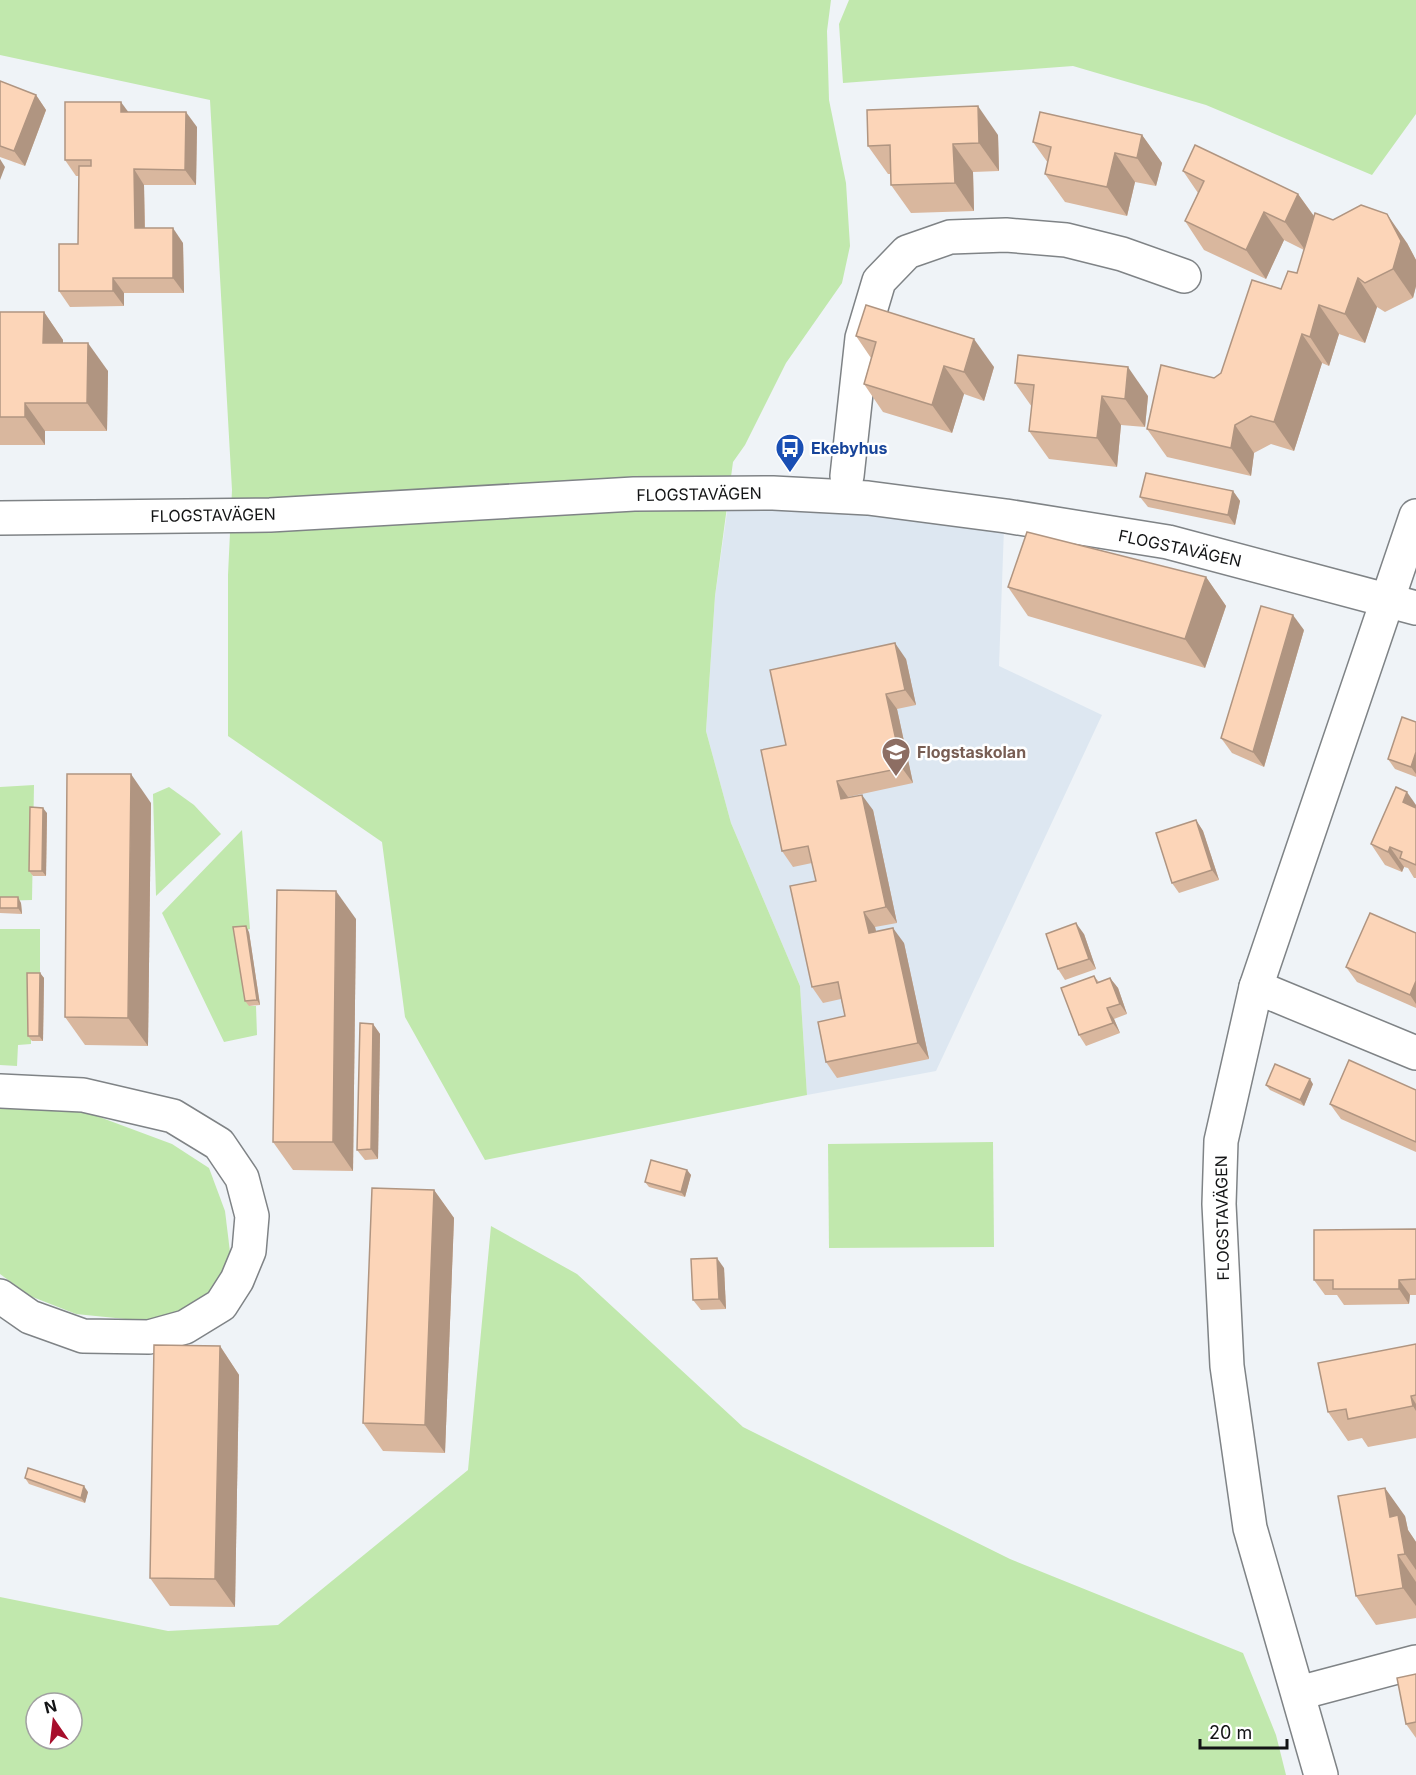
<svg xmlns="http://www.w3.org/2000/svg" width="1416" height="1775" font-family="Inter,sans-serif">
<rect width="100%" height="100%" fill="#eff3f7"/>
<polygon fill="#dde7f1" points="772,504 1004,528 999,666 1102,715 936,1071 807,1095 800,986 731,823 706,731 715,596 728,505"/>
<g fill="#c1e8ad" fill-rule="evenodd">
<polygon points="0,0 831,0 827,31 829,100 846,183 850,246 842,283 786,363 745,445 733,462 715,596 706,731 731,823 800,986 807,1095 485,1160 405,1017 382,842 228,736 228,575 232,490 210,100 0,55"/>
<polygon points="849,0 1416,0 1416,114 1372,175 1206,105 1073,66 843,83 839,24"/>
<polygon points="34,785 32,900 0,901 0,787"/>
<polygon points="169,787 194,805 221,834 156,896 153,794"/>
<polygon points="242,830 250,929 237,933 249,1006 256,1006 257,1035 224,1042 162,913"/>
<polygon points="0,929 40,929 40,978 31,979 31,1044 18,1045 17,1066 0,1065"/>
<polygon points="0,1107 86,1112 172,1144 209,1168 225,1211 230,1252 225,1272 206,1298 179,1312 145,1321 76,1314 30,1296 0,1274"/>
<polygon points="993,1142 994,1247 829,1248 828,1144"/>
<path d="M491,1226L577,1274L743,1427L1010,1559L1243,1653L1276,1735L1286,1775H0V1597L168,1631L278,1625L468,1470ZM36,1703H72V1739H36Z"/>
</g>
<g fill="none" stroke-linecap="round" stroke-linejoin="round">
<g stroke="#7f8386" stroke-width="36">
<g id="minor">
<polyline points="847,476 862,338 879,281 907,252 950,237 1006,235 1066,240 1122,254 1184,276"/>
<polyline points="0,518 270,515 634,494 773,493 868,498 1006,516 1168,542 1416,608"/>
<polyline points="1256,987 1416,1053"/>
<polyline points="0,1091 83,1095 173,1116 219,1144 242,1178 252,1216 249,1251 237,1280 221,1305 185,1327 149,1337 83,1336 30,1317 0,1296"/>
<polyline points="1299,1693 1416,1662"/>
<polyline points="1321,1775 1250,1528 1227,1366 1219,1204 1221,1141 1256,987 1416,516"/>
</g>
</g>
<use href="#minor" stroke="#fff" stroke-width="33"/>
</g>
<g fill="#d9b79e">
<polygon points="0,81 36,95 46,110 25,166 0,157"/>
<polygon points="128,112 197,127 196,185 144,185 145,228 183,243 184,293 124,293 124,306 70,307 59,291 78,244 79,176 76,176 65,160"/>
<polygon points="998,135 999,171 973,172 974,211 911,213 891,185 891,174 888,174 868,146"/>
<polygon points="1142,135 1162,163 1156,186 1135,182 1127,216 1065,202 1045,174 1048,163 1033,142"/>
<polygon points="1183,171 1298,194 1314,216 1333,220 1407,243 1416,260 1416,286 1413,298 1385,312 1377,307 1365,343 1339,334 1329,366 1322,363 1294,451 1271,444 1254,453 1251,476 1167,457 1147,429 1221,373 1281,289 1297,273 1304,250 1284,240 1266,279 1204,250 1185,221 1198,193"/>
<polygon points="0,312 44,312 63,340 63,343 108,371 107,431 45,431 45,445 0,445"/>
<polygon points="856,336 994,367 984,401 964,394 952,433 883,412 864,384 871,358"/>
<polygon points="1015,383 1148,396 1145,427 1121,425 1117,467 1049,459 1029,431 1032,407"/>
<polygon points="1233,491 1240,501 1235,525 1148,507 1140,497"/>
<polygon points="1206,577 1226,606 1205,668 1028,616 1008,587"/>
<polygon points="1304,630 1264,767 1232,753 1221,738"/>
<polygon points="906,659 916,705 897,709 913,783 848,797 873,810 897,923 875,927 876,932 904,943 929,1059 837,1078 826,1062 845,1016 841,999 823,1003 812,987 816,881 812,863 793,867 782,851 786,745"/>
<polygon points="1416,722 1416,777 1395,769 1388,759"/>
<polygon points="151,803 148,1046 85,1045 65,1017"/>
<polygon points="1416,805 1416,878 1414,878 1408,868 1404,867 1402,872 1385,865 1371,844"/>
<polygon points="47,813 46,876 33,876 29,871"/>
<polygon points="1196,820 1203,831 1219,880 1179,893 1172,883"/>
<polygon points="0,897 21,903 22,914 0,913"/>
<polygon points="356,919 353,1171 293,1170 273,1142"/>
<polygon points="249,932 260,1005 249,1006 245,1001"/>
<polygon points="1416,933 1416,1008 1357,982 1346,967"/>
<polygon points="1084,934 1096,969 1065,980 1058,969"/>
<polygon points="40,973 44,978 43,1041 32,1041 28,1036"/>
<polygon points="1094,976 1099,982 1110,978 1118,988 1127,1014 1114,1019 1120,1033 1086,1046 1079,1035"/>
<polygon points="373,1024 380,1034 378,1159 365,1160 357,1150"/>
<polygon points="1313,1084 1304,1106 1270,1090 1266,1085"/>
<polygon points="1416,1090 1416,1152 1341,1119 1330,1104"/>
<polygon points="687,1170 691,1175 685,1197 649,1187 645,1182"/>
<polygon points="434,1190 454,1218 445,1453 383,1451 363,1423"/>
<polygon points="1416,1229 1416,1295 1410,1295 1409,1304 1344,1305 1337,1295 1325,1295 1314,1280"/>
<polygon points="724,1268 726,1309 701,1310 693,1300"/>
<polygon points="1416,1344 1416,1438 1368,1447 1362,1438 1348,1441 1328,1412"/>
<polygon points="220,1346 239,1375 235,1607 170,1606 150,1578"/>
<polygon points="25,1478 88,1492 85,1503 29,1484"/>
<polygon points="1405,1516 1408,1530 1416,1542 1416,1618 1376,1625 1356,1596"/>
<polygon points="1416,1674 1416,1738 1406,1724"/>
</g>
<g fill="#b09581">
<polygon points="36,95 46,110 25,166 14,151"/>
<polygon points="121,102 132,117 121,112"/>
<polygon points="978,106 998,135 999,171 979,143"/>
<polygon points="186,112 197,127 196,185 185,170"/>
<polygon points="1142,135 1162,163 1156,186 1137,158"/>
<polygon points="953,144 973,172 974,211 955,183"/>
<polygon points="1115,153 1135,182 1127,216 1107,187"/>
<polygon points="0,159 5,167 0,180"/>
<polygon points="134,169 144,185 145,243 135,228"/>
<polygon points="1298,194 1318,222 1305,250 1285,222"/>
<polygon points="1264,212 1284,240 1266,279 1246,250"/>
<polygon points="1387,214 1407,243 1416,260 1416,286 1413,298 1393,269"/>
<polygon points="173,228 183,243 184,293 173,278"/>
<polygon points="113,278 124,293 124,306 113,291"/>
<polygon points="1358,278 1377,307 1365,343 1345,314"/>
<polygon points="1319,305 1339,334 1329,366 1310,337"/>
<polygon points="44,312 63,340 63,371 43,343"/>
<polygon points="1302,334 1322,363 1294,451 1274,422"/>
<polygon points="974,339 994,367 984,401 964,372"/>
<polygon points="88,343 108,371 107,431 87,403"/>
<polygon points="944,366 964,394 952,433 932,405"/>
<polygon points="1128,367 1148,396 1145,427 1125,399"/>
<polygon points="1102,396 1121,425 1117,467 1097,438"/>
<polygon points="25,403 45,431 45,445 25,417"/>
<polygon points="1235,425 1254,453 1251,476 1231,448"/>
<polygon points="1233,491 1240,501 1235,525 1228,515"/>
<polygon points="1206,577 1226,606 1205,668 1185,639"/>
<polygon points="1293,615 1304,630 1264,767 1253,752"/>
<polygon points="895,643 906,659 916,705 905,690"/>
<polygon points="886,694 897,709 913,783 902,768"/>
<polygon points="1416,752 1416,774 1411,767"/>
<polygon points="131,774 151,803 148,1046 128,1018"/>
<polygon points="837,781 848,797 852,814 841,799"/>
<polygon points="1407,792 1416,805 1416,821 1403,802"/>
<polygon points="862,795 873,810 897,923 886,907"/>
<polygon points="43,808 47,813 46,876 42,871"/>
<polygon points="1196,820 1203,831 1219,880 1212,870"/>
<polygon points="1390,847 1404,867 1402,872 1388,852"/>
<polygon points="336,891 356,919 353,1171 333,1142"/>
<polygon points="18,897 21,903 22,914 18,908"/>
<polygon points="864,912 875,927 880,948 869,933"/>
<polygon points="1076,923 1084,934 1096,969 1089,959"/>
<polygon points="246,926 249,932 260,1005 257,1000"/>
<polygon points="893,928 904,943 929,1059 918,1043"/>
<polygon points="40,973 44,978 43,1041 39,1036"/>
<polygon points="1110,978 1118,988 1127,1014 1120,1004"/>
<polygon points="1416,981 1416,1004 1410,995"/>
<polygon points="1107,1008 1114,1019 1120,1033 1113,1023"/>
<polygon points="373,1024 380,1034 378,1159 371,1149"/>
<polygon points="1310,1079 1313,1084 1304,1106 1300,1100"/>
<polygon points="687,1170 691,1175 685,1197 681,1192"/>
<polygon points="434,1190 454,1218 445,1453 425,1425"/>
<polygon points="717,1258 724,1268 726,1309 719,1299"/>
<polygon points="1399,1280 1410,1295 1409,1304 1399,1289"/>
<polygon points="220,1346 239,1375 235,1607 215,1579"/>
<polygon points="1411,1396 1416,1404 1416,1411 1413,1406"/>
<polygon points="84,1486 88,1492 85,1503 81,1498"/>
<polygon points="1385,1488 1405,1516 1408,1530 1416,1542 1416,1570 1405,1554 1390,1517"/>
<polygon points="1398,1555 1416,1582 1416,1606 1403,1588"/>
</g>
<g fill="#fcd5b8" stroke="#b09581" stroke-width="1.5">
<polygon points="0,81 36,95 14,151 0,146"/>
<polygon points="65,102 121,102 121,112 186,112 185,170 134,169 135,228 173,228 173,278 113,278 113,291 59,291 59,244 78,244 79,166 91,166 91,160 65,160"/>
<polygon points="978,106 979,143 953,144 955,183 891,185 890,145 868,146 867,110"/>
<polygon points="1040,112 1142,135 1137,158 1115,153 1107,187 1045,174 1051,147 1033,142"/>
<polygon points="1195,145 1298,194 1285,222 1264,212 1246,250 1185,221 1204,181 1183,171"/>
<polygon points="1361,205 1387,214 1401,241 1393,269 1365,283 1358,278 1345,314 1319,305 1310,337 1302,334 1274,422 1251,416 1235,425 1231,448 1147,429 1161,365 1214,378 1221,373 1252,280 1281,289 1288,271 1297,273 1315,213 1333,220"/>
<polygon points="866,305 974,339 964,372 944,366 932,405 864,384 876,342 856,336"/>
<polygon points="0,312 44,312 43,343 88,343 87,403 25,403 25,417 0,417"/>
<polygon points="1018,355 1128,367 1125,399 1102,396 1097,438 1029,431 1034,385 1015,383"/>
<polygon points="1146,473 1233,491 1228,515 1140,497"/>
<polygon points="1027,532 1206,577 1185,639 1008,587"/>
<polygon points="1261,606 1293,615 1253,752 1221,738"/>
<polygon points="895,643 905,690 886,694 902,768 837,781 841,799 862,795 886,907 864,912 869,933 893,928 918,1043 826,1062 818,1022 845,1016 838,982 812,987 790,886 816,881 808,846 782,851 761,750 786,745 770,670"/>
<polygon points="1402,717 1416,722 1416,752 1411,767 1388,759"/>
<polygon points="67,774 131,774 128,1018 65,1017"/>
<polygon points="1396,787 1407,792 1403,802 1416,808 1416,865 1400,858 1402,852 1390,847 1388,852 1371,844"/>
<polygon points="30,807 43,808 42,871 29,871"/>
<polygon points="1196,820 1212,870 1172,883 1156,833"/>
<polygon points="277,890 336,891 333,1142 273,1142"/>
<rect x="0" y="897" width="18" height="11"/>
<polygon points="1370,913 1416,933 1416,981 1410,995 1346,967"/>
<polygon points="1076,923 1089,959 1058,969 1046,934"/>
<polygon points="246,926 257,1000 245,1001 233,927"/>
<polygon points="27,973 40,973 39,1036 28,1036"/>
<polygon points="1094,976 1097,983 1110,978 1120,1004 1107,1008 1113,1023 1079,1035 1061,988"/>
<polygon points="360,1023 373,1024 371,1149 357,1150"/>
<polygon points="1349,1060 1416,1090 1416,1142 1330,1104"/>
<polygon points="1275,1064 1310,1079 1300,1100 1266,1085"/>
<polygon points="651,1160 687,1170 681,1192 645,1182"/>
<polygon points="372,1188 434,1190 425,1425 363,1423"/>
<polygon points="1416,1229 1416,1279 1399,1280 1399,1289 1333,1289 1333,1280 1314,1280 1314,1230"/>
<polygon points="717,1258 719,1299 693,1300 691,1259"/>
<polygon points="1416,1344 1416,1395 1411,1396 1413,1406 1348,1419 1346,1409 1328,1412 1318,1363"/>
<polygon points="154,1345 220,1346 215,1579 150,1578"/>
<polygon points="28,1468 84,1486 81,1498 25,1478"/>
<polygon points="1385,1488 1390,1517 1398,1515 1405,1554 1398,1555 1403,1588 1356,1596 1338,1496"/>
<polygon points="1416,1674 1416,1722 1406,1724 1397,1678"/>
</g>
<defs>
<g id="bus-pin" transform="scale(1.5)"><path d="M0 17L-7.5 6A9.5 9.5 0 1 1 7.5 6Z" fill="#1a4fb4" stroke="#fff"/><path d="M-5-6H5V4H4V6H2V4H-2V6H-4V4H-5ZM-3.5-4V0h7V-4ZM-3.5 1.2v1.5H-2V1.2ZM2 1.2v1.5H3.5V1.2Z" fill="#fff"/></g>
<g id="school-pin" transform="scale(1.5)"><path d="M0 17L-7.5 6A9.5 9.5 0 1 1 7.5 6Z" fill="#8d6e63" stroke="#fff"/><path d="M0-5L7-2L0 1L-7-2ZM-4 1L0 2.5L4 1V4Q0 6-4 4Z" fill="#fff"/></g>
</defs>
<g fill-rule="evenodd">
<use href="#bus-pin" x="790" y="448"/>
<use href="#school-pin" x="896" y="752"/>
</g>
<g text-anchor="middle" stroke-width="5" stroke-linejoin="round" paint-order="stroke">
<g font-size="16" font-weight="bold" fill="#164399" stroke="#fff" text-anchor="start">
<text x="811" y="454">Ekebyhus</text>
</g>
<g font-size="16" fill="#131415" stroke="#fff">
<text transform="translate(699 494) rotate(-1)" y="6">FLOGSTAVÄGEN</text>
<text transform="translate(213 515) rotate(-1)" y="6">FLOGSTAVÄGEN</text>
<text transform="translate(1180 548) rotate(12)" y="6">FLOGSTAVÄGEN</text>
<text transform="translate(1222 1218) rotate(-91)" y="6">FLOGSTAVÄGEN</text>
</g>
<g font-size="16" font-weight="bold" fill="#785e54" stroke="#fff" text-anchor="start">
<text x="917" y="758">Flogstaskolan</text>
</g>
</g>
<g transform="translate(54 1721) rotate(346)"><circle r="28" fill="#ffffff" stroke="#a1a1a1" stroke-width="1.5"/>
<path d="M0-4.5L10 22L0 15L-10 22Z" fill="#a70e2b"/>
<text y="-9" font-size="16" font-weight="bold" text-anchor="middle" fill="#131415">N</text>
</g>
<path d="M1200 1739v9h87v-9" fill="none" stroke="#131415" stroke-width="3"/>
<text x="1209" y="1739" font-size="18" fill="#131415" stroke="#ffffff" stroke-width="4.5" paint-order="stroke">20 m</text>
</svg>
